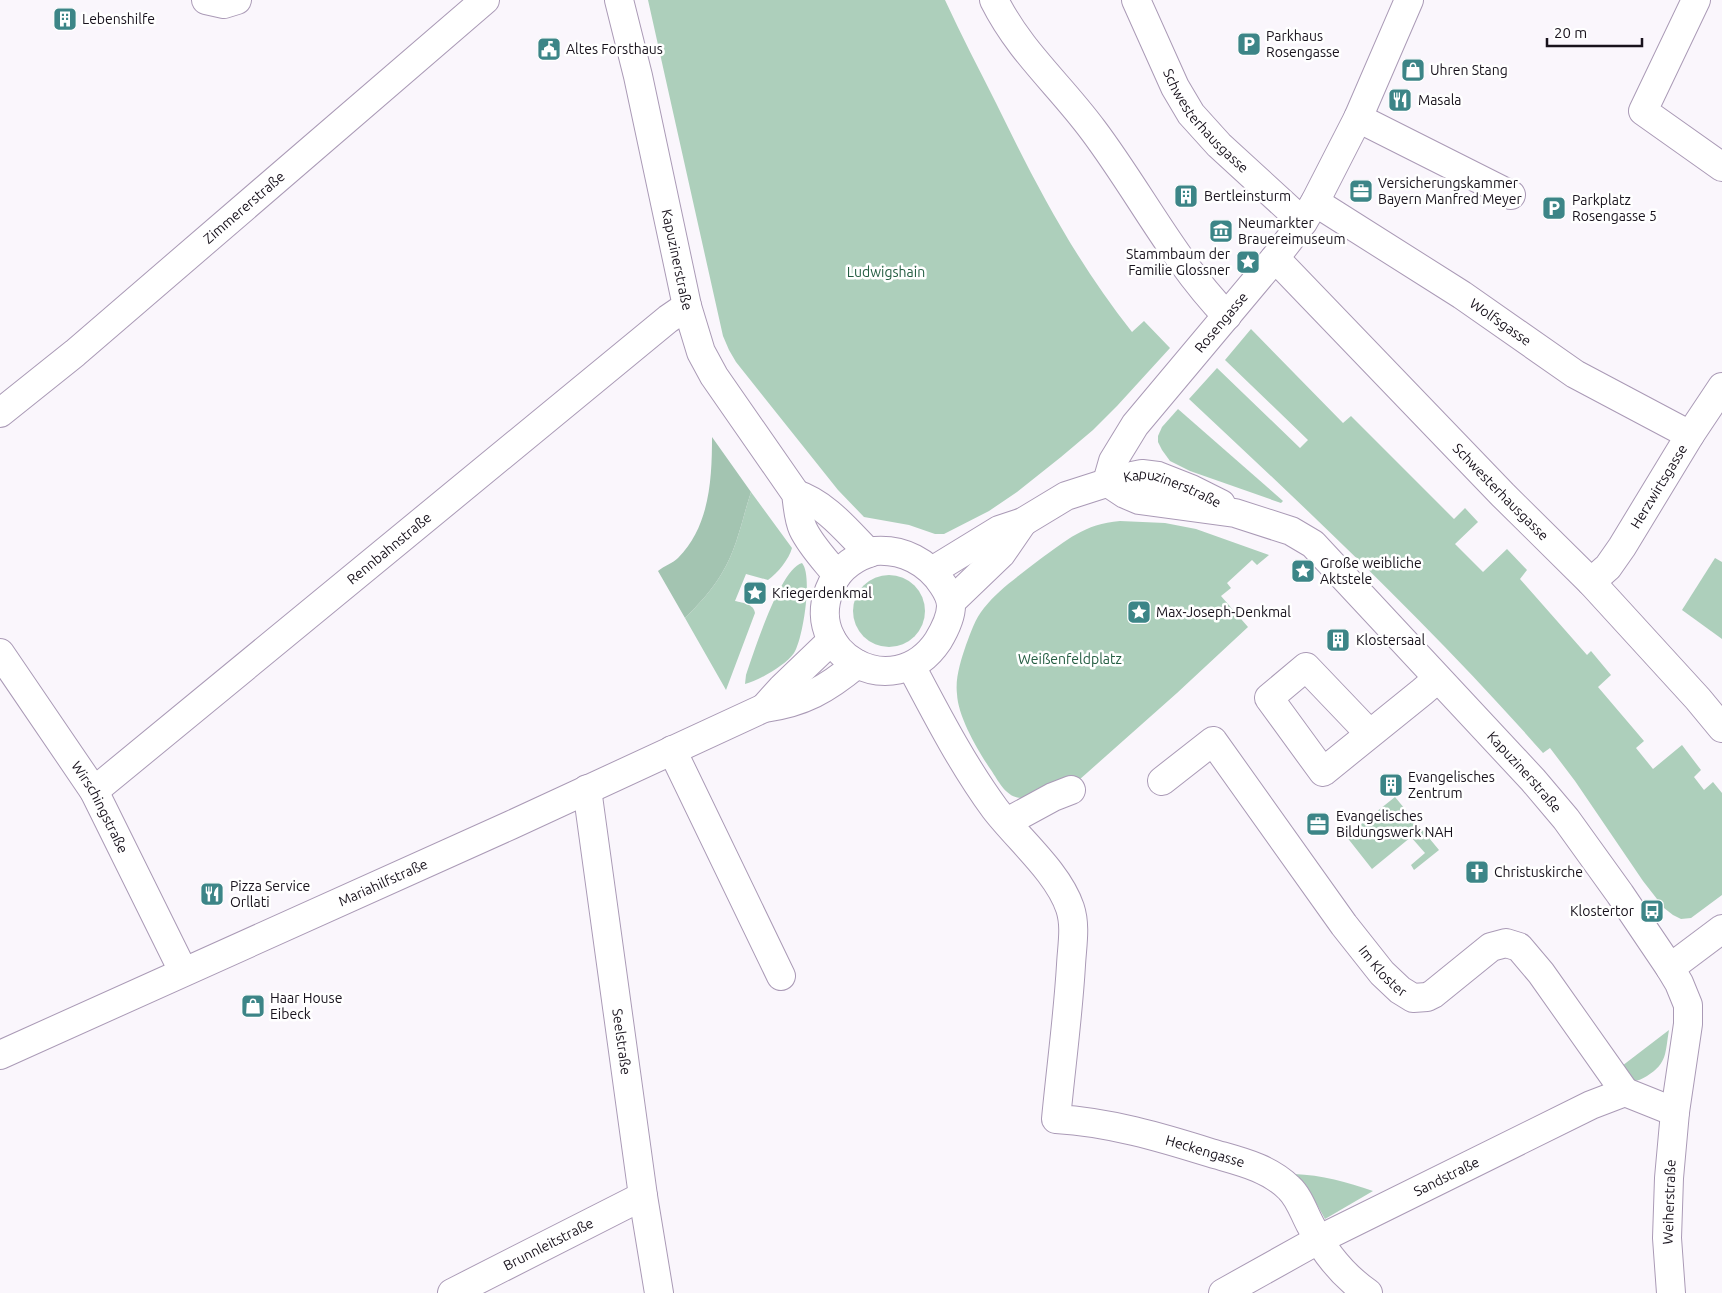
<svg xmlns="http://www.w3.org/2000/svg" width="1722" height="1293" font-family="Ubuntu,sans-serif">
<rect width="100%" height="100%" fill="#faf6fc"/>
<g fill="#adcfbb">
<path d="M648,0H945C961,35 979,69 996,103C1036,185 1075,260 1132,332L1144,321L1170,348L1117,406L1093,430L1061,457L1017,492L989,511L944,534H935L909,525L864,517L838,490L736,362L729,350L723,336Z"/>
<path d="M1251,329L1343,423L1351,416L1454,519L1465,508L1478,522L1455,544L1483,572L1507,549L1527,570L1520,579L1587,655L1591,651L1611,675L1598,687L1644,741L1636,748L1653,769L1682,745L1701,770L1694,777L1704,790L1713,782L1722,793V895L1691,918L1681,919L1673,915L1664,908L1643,881L1575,781L1550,748L1543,753C1433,628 1311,513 1189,399L1217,368L1300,448L1308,440L1225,360Z"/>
<polygon points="1178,409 1283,501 1281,503 1190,471 1170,461 1162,450 1158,442 1158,436 1162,427"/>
<path d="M751,492L792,548C789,559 778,573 768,580L746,574L735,601C743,603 754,604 755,613L726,690L685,618C699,604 712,590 722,573C737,549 742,519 751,492Z"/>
<path d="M1120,521L1165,523L1196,529L1269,555L1257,565L1252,560L1227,583L1231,588L1221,596L1248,627L1177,693L1079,780L1023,798C1007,799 999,782 991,770C978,751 958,717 957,694C955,678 961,660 966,645C971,632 975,619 984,608C999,589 1020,575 1039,560C1067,540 1084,524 1120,521Z"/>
<polygon points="1715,558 1722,562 1722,639 1682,610"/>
<path d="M802,563C813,575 803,639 794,653C786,665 758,681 745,684L746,675C754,652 780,569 802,563Z"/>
<circle cx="889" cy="611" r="36"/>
<polygon points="1395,797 1439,850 1414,870 1411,865 1425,853 1411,837 1372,869 1346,836"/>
<path d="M1669,1030C1665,1052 1668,1063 1647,1076C1642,1079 1638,1081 1632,1081L1618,1069Z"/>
<path d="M1294,1174C1322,1175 1347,1182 1373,1191L1325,1219L1306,1185Z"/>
</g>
<path fill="#a3c4b1" d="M712,437L751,492C742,519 737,549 722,573C712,590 699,604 685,618L658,571C664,566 673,563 678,558C710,526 712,478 712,437Z"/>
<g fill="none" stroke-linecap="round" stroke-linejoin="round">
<g stroke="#aa9ab6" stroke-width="30">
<g id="minor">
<polyline points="206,0 224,4 237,0"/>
<path id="s1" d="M619,0L638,76L687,306L701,352L714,376L796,494C798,506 798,518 803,529C811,546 826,561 837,575"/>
<path d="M994,0C1020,52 1059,84 1093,130C1139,191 1173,260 1227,316"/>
<path id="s2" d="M1136,0L1175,87L1191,114L1219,145L1303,222"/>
<polyline points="1696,0 1643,111 1722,167"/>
<polyline points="1358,118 1511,195"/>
<path id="s3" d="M1315,202L1462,295L1575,374L1690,435"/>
<path id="s4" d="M1275,258L1503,495L1591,582L1698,699L1722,728"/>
<path id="s5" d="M0,413L75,353L485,0"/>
<path id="s6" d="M1107,482L1125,494L1139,500L1235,513L1291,531L1313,544L1533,780L1566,819L1620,894L1670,968L1679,983L1688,1005V1024L1675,1112L1669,1178L1667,1238L1671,1293"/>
<path id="s7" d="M1107,482L1113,461L1135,425L1275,258L1303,222L1315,202L1358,118L1409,0"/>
<path d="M796,494C826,504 847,531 869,553"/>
<path d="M875,551C903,549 928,562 943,585C947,591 951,599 951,606C951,618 944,631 938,641C894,707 798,653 832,584C840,567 857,556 875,551Z"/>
<path id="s8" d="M932,571L999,530L1023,522L1066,496L1122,478L1142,474L1158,476L1191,489L1221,504"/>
<path id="s9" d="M1591,582L1608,567L1622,547L1690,435L1722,387"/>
<polyline points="951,602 1001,554 1023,522"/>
<path id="s10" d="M0,653L94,791L183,971"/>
<path id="s11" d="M911,666C937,715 962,764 995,809C1018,839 1058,872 1070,908C1076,926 1072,946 1071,965C1068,1016 1061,1067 1056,1119C1109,1122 1160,1137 1211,1153C1238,1161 1268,1167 1289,1188C1299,1197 1304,1213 1310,1224C1324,1252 1342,1275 1368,1293"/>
<polyline points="764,708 782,688 832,640"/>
<polyline points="1370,734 1306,667 1269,698 1323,772 1422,692 1429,686"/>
<polyline points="672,750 781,976"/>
<path id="s12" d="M1162,781L1213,741L1344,925L1382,973L1400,990L1413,998L1427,997L1433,994L1491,947L1506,943L1519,947L1541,973L1625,1092"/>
<path id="s13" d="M587,789L643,1196L659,1293"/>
<path id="s14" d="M94,791L668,319L687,306"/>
<polyline points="1007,822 1053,797 1071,790"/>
<polyline points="1670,968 1722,929"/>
<path id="s15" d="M0,1055L511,825L764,708C803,703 827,689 857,664"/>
<path id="s16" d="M452,1293L643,1196"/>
<path id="s17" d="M1223,1293L1318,1240L1591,1105L1625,1092L1675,1112"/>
</g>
</g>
<use href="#minor" stroke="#fff" stroke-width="28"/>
</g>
<defs>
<g id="building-square" transform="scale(1.25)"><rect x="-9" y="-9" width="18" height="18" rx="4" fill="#3c8587" stroke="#fff"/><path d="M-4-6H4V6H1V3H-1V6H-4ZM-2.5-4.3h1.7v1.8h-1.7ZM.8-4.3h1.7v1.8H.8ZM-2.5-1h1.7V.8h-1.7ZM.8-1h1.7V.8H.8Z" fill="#fff"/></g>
<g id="parking-square" transform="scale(1.25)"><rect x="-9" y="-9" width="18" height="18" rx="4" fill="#3c8587" stroke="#fff"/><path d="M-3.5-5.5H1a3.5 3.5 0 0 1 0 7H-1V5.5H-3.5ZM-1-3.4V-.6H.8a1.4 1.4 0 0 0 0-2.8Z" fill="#fff"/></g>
<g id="civic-square" transform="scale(1.25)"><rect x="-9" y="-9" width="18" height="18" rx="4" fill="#3c8587" stroke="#fff"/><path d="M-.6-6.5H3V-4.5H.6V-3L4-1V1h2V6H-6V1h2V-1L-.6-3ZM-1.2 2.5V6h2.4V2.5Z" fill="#fff"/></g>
<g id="shop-square" transform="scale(1.25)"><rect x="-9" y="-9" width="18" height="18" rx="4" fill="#3c8587" stroke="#fff"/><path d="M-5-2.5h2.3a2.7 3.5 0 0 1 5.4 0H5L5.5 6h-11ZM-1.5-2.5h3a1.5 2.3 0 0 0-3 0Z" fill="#fff"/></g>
<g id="restaurant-square" transform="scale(1.25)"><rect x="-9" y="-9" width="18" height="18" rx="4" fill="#3c8587" stroke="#fff"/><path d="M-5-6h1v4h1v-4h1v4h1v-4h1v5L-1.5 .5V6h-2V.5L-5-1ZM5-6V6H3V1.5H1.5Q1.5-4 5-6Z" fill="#fff"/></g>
<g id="office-square" transform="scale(1.25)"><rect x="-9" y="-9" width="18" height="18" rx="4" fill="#3c8587" stroke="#fff"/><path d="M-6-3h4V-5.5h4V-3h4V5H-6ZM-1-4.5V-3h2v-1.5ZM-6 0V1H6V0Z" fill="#fff"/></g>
<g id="museum-square" transform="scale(1.25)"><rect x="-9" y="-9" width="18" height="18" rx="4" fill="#3c8587" stroke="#fff"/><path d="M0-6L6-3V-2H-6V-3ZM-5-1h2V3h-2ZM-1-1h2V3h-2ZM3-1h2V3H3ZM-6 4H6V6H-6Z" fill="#fff"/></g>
<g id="sight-square" transform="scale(1.25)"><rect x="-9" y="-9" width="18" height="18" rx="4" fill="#3c8587" stroke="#fff"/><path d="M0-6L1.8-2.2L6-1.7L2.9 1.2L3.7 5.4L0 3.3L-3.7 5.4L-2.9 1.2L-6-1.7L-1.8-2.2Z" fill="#fff"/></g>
<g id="church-square" transform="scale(1.25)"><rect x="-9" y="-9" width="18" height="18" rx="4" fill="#3c8587" stroke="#fff"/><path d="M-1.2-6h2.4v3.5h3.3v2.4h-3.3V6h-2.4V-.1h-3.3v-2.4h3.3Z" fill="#fff"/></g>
<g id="bus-square" transform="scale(1.25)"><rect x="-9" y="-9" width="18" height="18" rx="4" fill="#3c8587" stroke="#fff"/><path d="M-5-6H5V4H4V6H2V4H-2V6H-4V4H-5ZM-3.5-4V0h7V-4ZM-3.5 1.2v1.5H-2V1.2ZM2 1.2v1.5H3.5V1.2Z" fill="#fff"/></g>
</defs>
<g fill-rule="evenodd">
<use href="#building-square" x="65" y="19"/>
<use href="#parking-square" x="1249" y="44"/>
<use href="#civic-square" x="549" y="49"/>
<use href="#shop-square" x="1413" y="70"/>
<use href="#restaurant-square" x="1400" y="100"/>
<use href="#office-square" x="1361" y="191"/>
<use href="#building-square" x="1186" y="196"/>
<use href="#parking-square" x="1554" y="208"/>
<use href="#museum-square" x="1221" y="231"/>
<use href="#sight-square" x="1248" y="262"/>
<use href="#sight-square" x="1303" y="571"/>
<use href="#sight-square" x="755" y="593"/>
<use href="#sight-square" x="1139" y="612"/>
<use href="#building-square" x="1338" y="640"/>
<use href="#building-square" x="1391" y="785"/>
<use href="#office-square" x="1318" y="824"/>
<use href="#church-square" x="1477" y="872"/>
<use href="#restaurant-square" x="212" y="894"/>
<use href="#bus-square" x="1652" y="911"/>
<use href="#shop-square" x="253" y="1006"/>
</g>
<g text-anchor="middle" stroke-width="5" stroke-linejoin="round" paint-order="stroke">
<g font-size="14" fill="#18121c" stroke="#fff" text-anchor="start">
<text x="82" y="24">Lebenshilfe</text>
<text x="1266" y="41">Parkhaus<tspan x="1266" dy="16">Rosengasse</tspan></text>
<text x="566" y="54">Altes Forsthaus</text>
<text x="1430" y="75">Uhren Stang</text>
<text x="1418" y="105">Masala</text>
<text x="1378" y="188">Versicherungskammer<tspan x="1378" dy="16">Bayern Manfred Meyer</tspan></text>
<text x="1204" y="201">Bertleinsturm</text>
<text x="1572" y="205">Parkplatz<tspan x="1572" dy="16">Rosengasse 5</tspan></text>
<text x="1238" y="228">Neumarkter<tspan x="1238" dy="16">Brauereimuseum</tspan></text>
<text x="1230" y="259" text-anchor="end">Stammbaum der<tspan x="1230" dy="16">Familie Glossner</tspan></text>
<text x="1320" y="568">Große weibliche<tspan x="1320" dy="16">Aktstele</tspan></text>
<text x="772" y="598">Kriegerdenkmal</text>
<text x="1156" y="617">Max-Joseph-Denkmal</text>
<text x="1356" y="645">Klostersaal</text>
<text x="1408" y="782">Evangelisches<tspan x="1408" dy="16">Zentrum</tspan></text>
<text x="1336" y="821">Evangelisches<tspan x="1336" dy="16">Bildungswerk NAH</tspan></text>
<text x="1494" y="877">Christuskirche</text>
<text x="230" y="891">Pizza Service<tspan x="230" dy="16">Orllati</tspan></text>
<text x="1634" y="916" text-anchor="end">Klostertor</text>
<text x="270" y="1003">Haar House<tspan x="270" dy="16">Eibeck</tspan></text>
</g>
<g font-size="14" fill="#18121c" stroke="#fff">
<text dy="5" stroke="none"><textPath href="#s2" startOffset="141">Schwesterhausgasse</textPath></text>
<text dy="5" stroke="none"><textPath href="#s5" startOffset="319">Zimmererstraße</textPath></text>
<text dy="5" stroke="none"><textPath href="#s1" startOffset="266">Kapuzinerstraße</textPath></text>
<text dy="5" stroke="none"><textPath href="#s3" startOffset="221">Wolfsgasse</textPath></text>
<text dy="5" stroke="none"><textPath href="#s7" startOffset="198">Rosengasse</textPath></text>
<text dy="5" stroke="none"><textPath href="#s9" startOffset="118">Herzwirtsgasse</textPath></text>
<text dy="5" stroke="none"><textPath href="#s4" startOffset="325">Schwesterhausgasse</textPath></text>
<text dy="5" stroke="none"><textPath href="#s8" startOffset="266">Kapuzinerstraße</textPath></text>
<text dy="5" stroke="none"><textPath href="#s14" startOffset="382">Rennbahnstraße</textPath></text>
<text dy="5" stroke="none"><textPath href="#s6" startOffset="529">Kapuzinerstraße</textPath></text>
<text dy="5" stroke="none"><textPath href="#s10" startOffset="184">Wirschingstraße</textPath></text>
<text dy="5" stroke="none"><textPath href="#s15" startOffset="420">Mariahilfstraße</textPath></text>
<text dy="5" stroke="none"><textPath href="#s12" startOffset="351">Im Kloster</textPath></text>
<text dy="5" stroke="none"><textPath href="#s13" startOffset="255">Seelstraße</textPath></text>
<text dy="5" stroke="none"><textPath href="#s11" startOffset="656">Heckengasse</textPath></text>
<text dy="5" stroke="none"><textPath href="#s17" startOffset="252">Sandstraße</textPath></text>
<text transform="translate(1669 1202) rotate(-88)" y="5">Weiherstraße</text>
<text dy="5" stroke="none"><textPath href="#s16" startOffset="108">Brunnleitstraße</textPath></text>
</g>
<g font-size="14" fill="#245d42" stroke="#fff">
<text x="886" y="277">Ludwigshain</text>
<text x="1070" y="664">Weißenfeldplatz</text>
</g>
</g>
<path d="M1547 38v8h95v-8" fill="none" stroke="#18121c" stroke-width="2.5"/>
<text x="1554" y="38" font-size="15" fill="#18121c" stroke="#ffffff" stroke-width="4" paint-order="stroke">20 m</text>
</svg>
